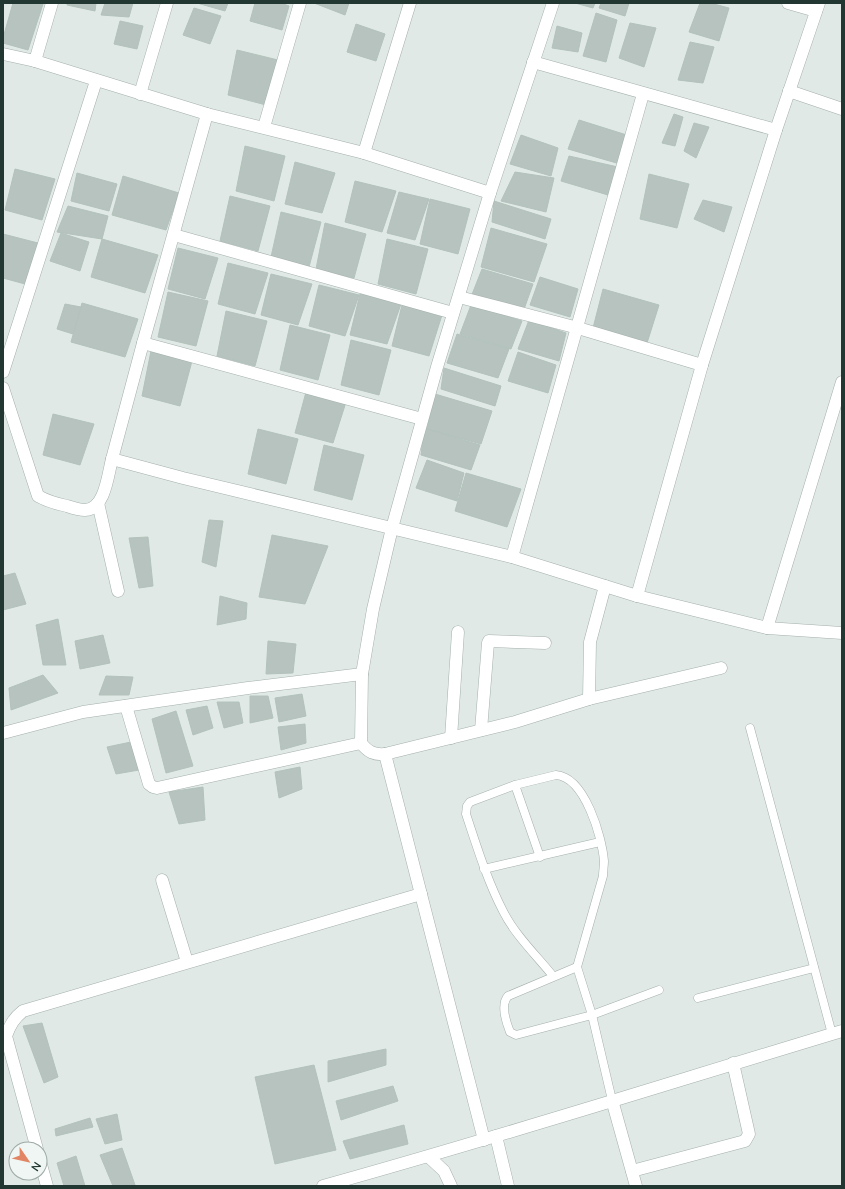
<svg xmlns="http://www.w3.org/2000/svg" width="845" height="1189" font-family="'Nunito Sans',sans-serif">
<rect width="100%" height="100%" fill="#e0e9e5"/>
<g fill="#b6c3be" stroke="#b3c2bc">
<polygon points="13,3 36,3 43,4 28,50 3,43 3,38"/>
<polygon points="67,3 96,3 95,11 67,5"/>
<polygon points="105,3 133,3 129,17 101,15"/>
<polygon points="197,3 228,3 225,11"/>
<polygon points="255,3 281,3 289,6 282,30 250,21"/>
<polygon points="314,3 349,3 345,15"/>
<polygon points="575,3 595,3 593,8"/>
<polygon points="601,3 629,3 625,16 599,8"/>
<polygon points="700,3 710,3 729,8 719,41 689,32"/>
<polygon points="194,8 221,16 210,44 183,35"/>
<polygon points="596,13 617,20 606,62 583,56"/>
<polygon points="120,21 143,26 137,49 114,44"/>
<polygon points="630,23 656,28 644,67 619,58"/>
<polygon points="356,24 385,34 376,61 347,52"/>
<polygon points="557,26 582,33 578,52 552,48"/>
<polygon points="690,42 714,47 703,83 678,80"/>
<polygon points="237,50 278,60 266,105 228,95"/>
<polygon points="674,114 683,117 675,146 662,143"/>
<polygon points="579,120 630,136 620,164 568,149"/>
<polygon points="694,123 709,127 696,158 684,151"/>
<polygon points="521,135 558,148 551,176 510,164"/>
<polygon points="245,146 285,156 274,201 236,191"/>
<polygon points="569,156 618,167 608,195 561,181"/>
<polygon points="295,162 335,173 322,213 285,204"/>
<polygon points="15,169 55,179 42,220 5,210"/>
<polygon points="515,172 554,178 546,212 501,201"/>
<polygon points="77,173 117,184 109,211 71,201"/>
<polygon points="649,174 689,184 677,228 640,219"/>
<polygon points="123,176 179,193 166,230 112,215"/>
<polygon points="355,181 396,191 382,232 345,222"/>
<polygon points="399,192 429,199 415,240 387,233"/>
<polygon points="230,196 270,206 258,251 220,241"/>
<polygon points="430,199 470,209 458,254 420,244"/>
<polygon points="703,200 732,207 724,232 694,219"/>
<polygon points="494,201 551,219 545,239 492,222"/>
<polygon points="68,206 108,216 102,239 57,232"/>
<polygon points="281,212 321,222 309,267 271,257"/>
<polygon points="325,223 366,234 354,278 316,269"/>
<polygon points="491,228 547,244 534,282 481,267"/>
<polygon points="61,233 89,242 80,271 50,261"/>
<polygon points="3,234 38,243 25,284 3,278"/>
<polygon points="102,239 158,255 145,293 91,277"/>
<polygon points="387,239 428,249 416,294 378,284"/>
<polygon points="178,248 218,258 205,299 168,289"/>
<polygon points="228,263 268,273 255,314 218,304"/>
<polygon points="482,269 533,284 523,312 471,297"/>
<polygon points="271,274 312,284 298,325 261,315"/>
<polygon points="540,277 578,289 570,317 530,305"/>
<polygon points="319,285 359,295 345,336 309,326"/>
<polygon points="603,289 659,305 647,343 593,328"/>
<polygon points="168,292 208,301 196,346 158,337"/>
<polygon points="360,294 401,304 387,344 350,335"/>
<polygon points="82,303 138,319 125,357 71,342"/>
<polygon points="65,304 81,307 73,334 57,329"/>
<polygon points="402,305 442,315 429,356 392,346"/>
<polygon points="471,305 522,321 511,349 460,334"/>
<polygon points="226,311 267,321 255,366 217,356"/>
<polygon points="529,320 566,333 559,361 518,349"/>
<polygon points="290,325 330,335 318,380 280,370"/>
<polygon points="457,334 509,349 498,378 447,363"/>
<polygon points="351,340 391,350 379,395 341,385"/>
<polygon points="151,351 192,361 180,406 142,396"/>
<polygon points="518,352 556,365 548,393 508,381"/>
<polygon points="444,368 501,386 495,406 441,389"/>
<polygon points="306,392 346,402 333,443 295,433"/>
<polygon points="435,394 492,411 481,444 427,429"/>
<polygon points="53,414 94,424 80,465 43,455"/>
<polygon points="424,428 480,445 471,470 421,455"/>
<polygon points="258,429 298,439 286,484 248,474"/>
<polygon points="324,445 364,455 352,500 314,490"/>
<polygon points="427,460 464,473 457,501 416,488"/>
<polygon points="466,473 521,489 507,527 455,511"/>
<polygon points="209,520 223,521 216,567 202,562"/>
<polygon points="272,535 328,546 305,604 259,597"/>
<polygon points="148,537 153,586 139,588 129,538"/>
<polygon points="15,573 26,604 3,610 3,576"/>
<polygon points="220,596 247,603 246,619 217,625"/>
<polygon points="58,619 66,665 43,665 36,625"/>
<polygon points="103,635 110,663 80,669 75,641"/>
<polygon points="268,641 296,644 293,673 266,674"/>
<polygon points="43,675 58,693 11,710 9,688"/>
<polygon points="106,676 133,677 129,695 99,695"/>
<polygon points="302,694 306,716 279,722 275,698"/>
<polygon points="250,696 268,696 273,718 250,723"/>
<polygon points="217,702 239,702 243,723 224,728"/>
<polygon points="207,706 213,728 193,735 186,710"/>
<polygon points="176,711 193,766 166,773 152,719"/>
<polygon points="305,724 306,743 281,750 278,727"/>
<polygon points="131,742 139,770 116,774 107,747"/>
<polygon points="300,767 302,789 279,798 275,772"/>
<polygon points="203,787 205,820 179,824 169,792"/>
<polygon points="42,1023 58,1077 44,1083 23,1026"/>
<polygon points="386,1049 386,1065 328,1082 328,1061"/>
<polygon points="314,1065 336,1150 275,1164 255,1077"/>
<polygon points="393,1086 398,1101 341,1120 336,1101"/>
<polygon points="117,1114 122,1140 105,1144 96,1119"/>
<polygon points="90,1118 93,1127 56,1136 55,1129"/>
<polygon points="404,1125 408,1144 350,1159 343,1141"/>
<polygon points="122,1148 135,1185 113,1186 100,1155"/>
<polygon points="76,1156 85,1186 64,1186 57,1163"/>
</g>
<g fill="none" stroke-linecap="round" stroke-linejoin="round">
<g stroke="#a4b0ac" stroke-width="9">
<g id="service">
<polyline points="750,728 832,1034"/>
<polyline points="515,785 540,857"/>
<polyline points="484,869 600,842"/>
<path d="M577,967L508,996C500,1005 506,1022 510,1032L516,1035L592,1015L659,990"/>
<path d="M553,976C536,955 515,935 503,911C487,880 477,847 466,814L467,806L470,802L515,785L556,775C585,777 602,837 604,861C604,866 603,871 603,876L577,967L592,1015L612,1100"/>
<polyline points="698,998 814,968"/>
</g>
</g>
<g stroke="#a4b0ac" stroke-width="13">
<g id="minor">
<path d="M553,3L490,193L437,367L392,528L373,609L362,674L361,743C368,752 374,755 385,754L515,722L589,699L721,668"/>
<polyline points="788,3 816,11"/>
<polyline points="3,54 35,61 207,114 364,153 490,193"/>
<polyline points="35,61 52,3"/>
<polyline points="533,62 776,130"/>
<polyline points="789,91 842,109"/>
<polyline points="140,94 167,3"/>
<polyline points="264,127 300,3"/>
<polyline points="364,153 410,3"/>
<polyline points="174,235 453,313"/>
<polyline points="459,297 578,328 702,365"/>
<polyline points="143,343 422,419"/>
<polyline points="3,372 96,81"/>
<path d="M3,388L38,496C47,501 57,504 67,506C73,508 79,510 85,510C105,510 108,474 112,459L183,478L512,557L637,596L767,628L842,633"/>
<polyline points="112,459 143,343 207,114"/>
<polyline points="98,503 118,591"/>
<polyline points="512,557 643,94"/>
<polyline points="637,596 702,365 776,130 819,3"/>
<polyline points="767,628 842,382"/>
<polyline points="589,699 590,642 605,586"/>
<polyline points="126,706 149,784 153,787 157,788 361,743"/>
<polyline points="481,730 488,643 489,641 545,643"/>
<polyline points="3,733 83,712 248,688 362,674"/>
<polyline points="451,738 458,632"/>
<polyline points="385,754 484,1140"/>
<polyline points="162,880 187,962"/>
<polyline points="612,1100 636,1186"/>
<polyline points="496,1136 508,1186"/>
<path d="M37,1149L6,1036C10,1025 14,1018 23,1011L421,894"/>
<polyline points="429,1157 444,1171 451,1186"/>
<polyline points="40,1161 47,1186"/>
<polyline points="632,1171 745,1141 749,1134 733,1063"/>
<path d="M323,1186C497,1138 669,1083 842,1031"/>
</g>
</g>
<use href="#service" stroke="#fff" stroke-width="8"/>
<use href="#minor" stroke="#fff" stroke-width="12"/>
</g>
<rect width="845" height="1189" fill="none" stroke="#233732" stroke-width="8"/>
<g transform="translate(28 1161) rotate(124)"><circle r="19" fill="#f0f6f3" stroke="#9eaaa6"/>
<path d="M0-3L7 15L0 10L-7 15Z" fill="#e18565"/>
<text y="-6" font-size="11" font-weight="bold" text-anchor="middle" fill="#233732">N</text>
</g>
</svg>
